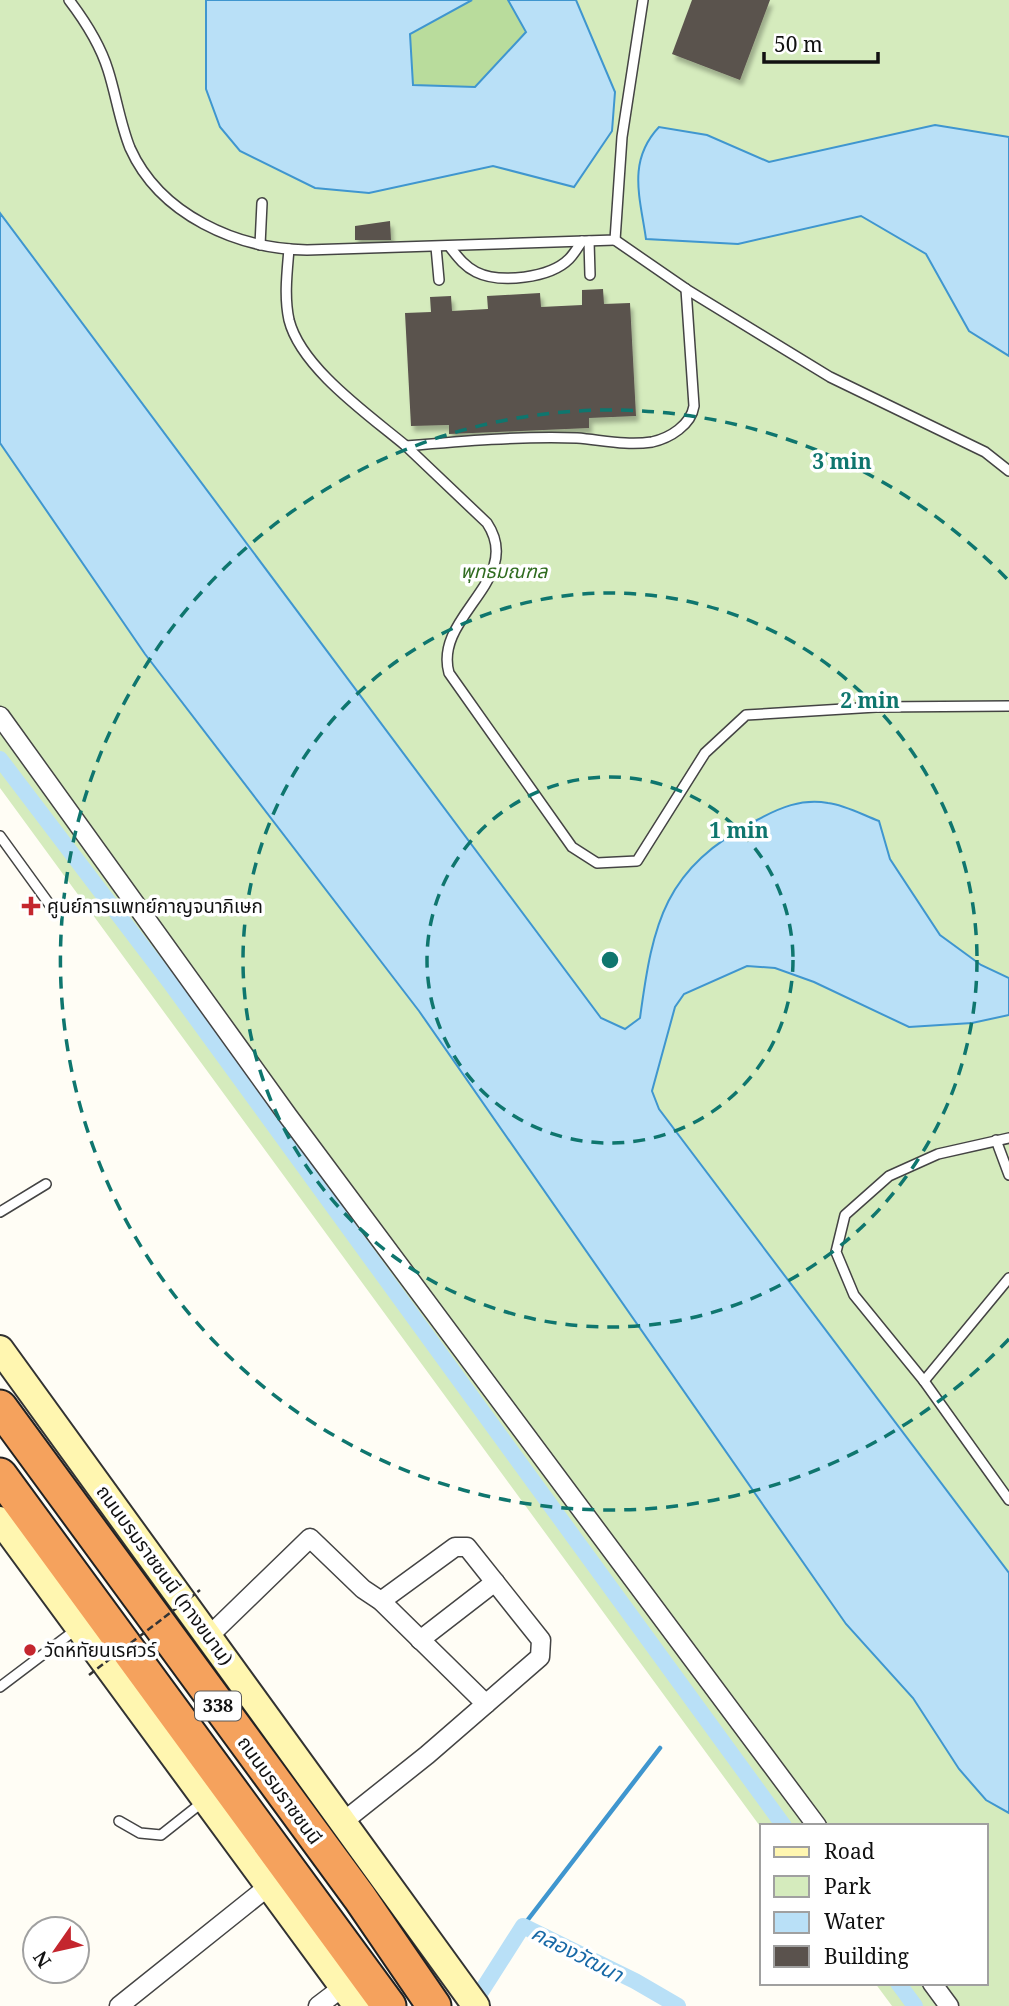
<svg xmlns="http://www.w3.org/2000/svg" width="1009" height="2006" font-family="'Noto Serif','Noto Sans Thai',serif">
<defs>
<filter id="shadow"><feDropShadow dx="3" dy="5.5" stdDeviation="2" flood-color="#0004"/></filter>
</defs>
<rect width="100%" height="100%" fill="#fffdf5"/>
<polygon fill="#d5ebbd" points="0,0 1009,0 1009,2006 892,2006 875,1983 986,1983 986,1826 762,1826 762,1829 0,788"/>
<polygon fill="#b9dc9c" points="472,0 508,0 527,32 476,87 413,85 410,33"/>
<g fill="#b9e0f7" stroke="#3f96cf" stroke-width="2">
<polygon points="206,0 472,0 410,34 413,85 475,87 526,32 508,0 576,0 615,92 612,131 574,187 493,166 369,193 315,188 240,151 220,127 206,89"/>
<path d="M935,125L1009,137V356L969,331L926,254L861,216L738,244L646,239C640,197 627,161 659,127L707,135L769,162Z"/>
<path d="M0,213L601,1018L625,1029L640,1018C653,922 664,868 757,820C779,808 802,798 828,803C845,805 863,815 879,821L890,859L940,935L981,965L1009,978V1015L972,1023L909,1027L814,982L775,968L747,966L684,994L675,1007L652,1091L659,1109L1009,1573V1813L986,1800L959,1769L913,1698L846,1624L419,1011L145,654L0,443Z"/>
</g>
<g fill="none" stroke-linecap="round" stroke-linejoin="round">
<polyline stroke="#3f96cf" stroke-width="4.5" points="523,1926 660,1748"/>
<g stroke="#b9e0f7" stroke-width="16">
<polyline points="0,759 171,984 784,1826"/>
<polyline points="898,1983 915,2006"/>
<polyline points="472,2006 523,1926 635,1981 678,2006"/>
</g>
</g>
<g fill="#5a524d" filter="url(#shadow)">
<polygon points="692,0 770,0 740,80 672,54"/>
<polygon points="390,221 391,240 355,240 355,226"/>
<polygon points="603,289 604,304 630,303 636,416 589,418 589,428 449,434 449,425 411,426 405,313 431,312 430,297 451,296 452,311 488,309 487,296 540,293 541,307 582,305 582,290"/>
</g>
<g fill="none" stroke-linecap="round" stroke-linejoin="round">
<g stroke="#444" stroke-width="12">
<g id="lane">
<path d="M69,0C85,21 100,44 108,70C116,95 120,123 130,148C160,215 237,249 307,250L615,240L622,137L643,0"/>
<polyline points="615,240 686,289 830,377 985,452 1009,471"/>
<polyline points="589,241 590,275"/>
<polyline points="260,245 262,203"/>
<path d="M449,246C457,256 464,266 476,272C500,284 550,278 569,259C574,254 578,247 582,241"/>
<polyline points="436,247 439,280"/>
<path d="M289,249C287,273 284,297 289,320C301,368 369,415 406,446C462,441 521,436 577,438C602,440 626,446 652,442C670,438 691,425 694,406L686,289"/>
<path d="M406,446L487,523C525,580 433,616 449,673L572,847L597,863L637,861L705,753L746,715L876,707L1009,706"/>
<polyline points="0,836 55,912"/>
<polyline points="1009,1138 938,1154 889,1176 845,1215 836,1252 854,1295 924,1381 1009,1500"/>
<polyline points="996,1140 1009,1175"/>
<polyline points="0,1212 46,1184"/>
<polyline points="924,1381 1009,1278"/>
<polyline points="0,1687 78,1628"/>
<polyline points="119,1821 140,1833 161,1835 204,1801"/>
</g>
</g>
<g stroke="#444" stroke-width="21">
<g id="street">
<polyline points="0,716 288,1116 817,1826"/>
<polyline points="209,1636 310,1538 363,1589 381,1601 486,1704"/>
<polyline points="420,1640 495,1582"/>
<polyline points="344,1821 427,1755 540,1657 541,1640 467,1547 455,1547 381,1601"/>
<polyline points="932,1983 949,2006"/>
<polyline points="119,2006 269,1886"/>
<polyline points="318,2006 343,1987"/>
</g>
</g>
<g stroke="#333" stroke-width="30">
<g id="secondary">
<polyline points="0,1349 476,2006"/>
<polyline points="0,1520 357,2006"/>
</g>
</g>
<g stroke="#222" stroke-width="37">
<g id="highway">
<polyline points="0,1407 360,1898 434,2006"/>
<polyline points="0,1475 389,2006"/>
</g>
</g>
<use href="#lane" stroke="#fff" stroke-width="9"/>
<use href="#street" stroke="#fff" stroke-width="18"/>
<use href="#secondary" stroke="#fff6b0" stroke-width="26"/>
<use href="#highway" stroke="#f5a25d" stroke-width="33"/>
<polyline stroke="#333" stroke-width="2.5" stroke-dasharray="7 3.5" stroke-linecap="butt" points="89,1675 200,1590"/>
</g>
<g fill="none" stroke="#0f766e" stroke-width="3.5" stroke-dasharray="12 9">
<circle cx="610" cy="960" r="183"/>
<circle cx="610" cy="960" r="367"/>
<path d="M1009 1339A550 550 0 1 1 1009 581"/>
</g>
<g fill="#c4262e" stroke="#fff" stroke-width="2.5">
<path d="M27.5 895.5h7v7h7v7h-7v7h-7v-7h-7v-7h7z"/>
<circle cx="30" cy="1650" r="7"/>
</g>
<g text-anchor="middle" stroke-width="7" stroke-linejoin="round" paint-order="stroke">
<rect fill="#fff" stroke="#585858" stroke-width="2" x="195" y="1691.5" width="46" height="29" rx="5"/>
<g font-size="18" font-weight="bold" fill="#111">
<text x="218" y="1712">338</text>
</g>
<g font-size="19" font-style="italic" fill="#2f6b1f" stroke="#fff">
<text x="504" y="578">พุทธมณฑล</text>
</g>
<g font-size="19" fill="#111" stroke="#fff" text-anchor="start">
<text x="47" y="913">ศูนย์การแพทย์กาญจนาภิเษก</text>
<text x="44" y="1657">วัดหทัยนเรศวร์</text>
</g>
<g font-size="19" fill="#111" stroke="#fff">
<text transform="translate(165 1575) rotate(54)" y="7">ถนนบรมราชชนนี (ทางขนาน)</text>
<text transform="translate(280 1790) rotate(54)" y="7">ถนนบรมราชชนนี</text>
</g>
<g font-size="21" font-style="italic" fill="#1768a6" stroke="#fff">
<text transform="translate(577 1954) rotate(27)" y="7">คลองวัฒนา</text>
</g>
</g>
<circle cx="610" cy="960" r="10" fill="#0f766e" stroke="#fff" stroke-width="3.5"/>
<g font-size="21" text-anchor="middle" font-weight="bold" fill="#0f766e" stroke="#fff" stroke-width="7" stroke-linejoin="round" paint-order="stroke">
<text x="842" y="469">3 min</text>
<text x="870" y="708">2 min</text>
<text x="739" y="838">1 min</text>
</g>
<rect x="760" y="1824" width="228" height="161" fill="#ffffff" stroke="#a0a0a0" stroke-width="2"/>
<rect x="774" y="1847" width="35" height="10" fill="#fff6b0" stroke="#a0a0a0" stroke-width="2"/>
<text x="824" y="1859" font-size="21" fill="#111111">Road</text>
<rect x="774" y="1876" width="35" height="21" fill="#d5ebbd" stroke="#a0a0a0" stroke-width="2"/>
<text x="824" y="1894" font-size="21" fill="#111111">Park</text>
<rect x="774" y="1912" width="35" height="21" fill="#b9e0f7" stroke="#a0a0a0" stroke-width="2"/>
<text x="824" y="1929" font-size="21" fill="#111111">Water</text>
<rect x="774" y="1946" width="35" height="21" fill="#5a524d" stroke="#a0a0a0" stroke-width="2"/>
<text x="824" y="1964" font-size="21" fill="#111111">Building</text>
<g transform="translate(56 1950) rotate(236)"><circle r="33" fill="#ffffff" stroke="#a0a0a0" stroke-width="2"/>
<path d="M0-5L12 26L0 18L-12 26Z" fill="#c4262e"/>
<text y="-10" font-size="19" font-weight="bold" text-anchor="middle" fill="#111111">N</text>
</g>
<path d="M764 52v10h114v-10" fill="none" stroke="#111111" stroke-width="3.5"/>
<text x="774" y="52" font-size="21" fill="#111111" stroke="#ffffff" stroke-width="5" paint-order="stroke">50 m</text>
</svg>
